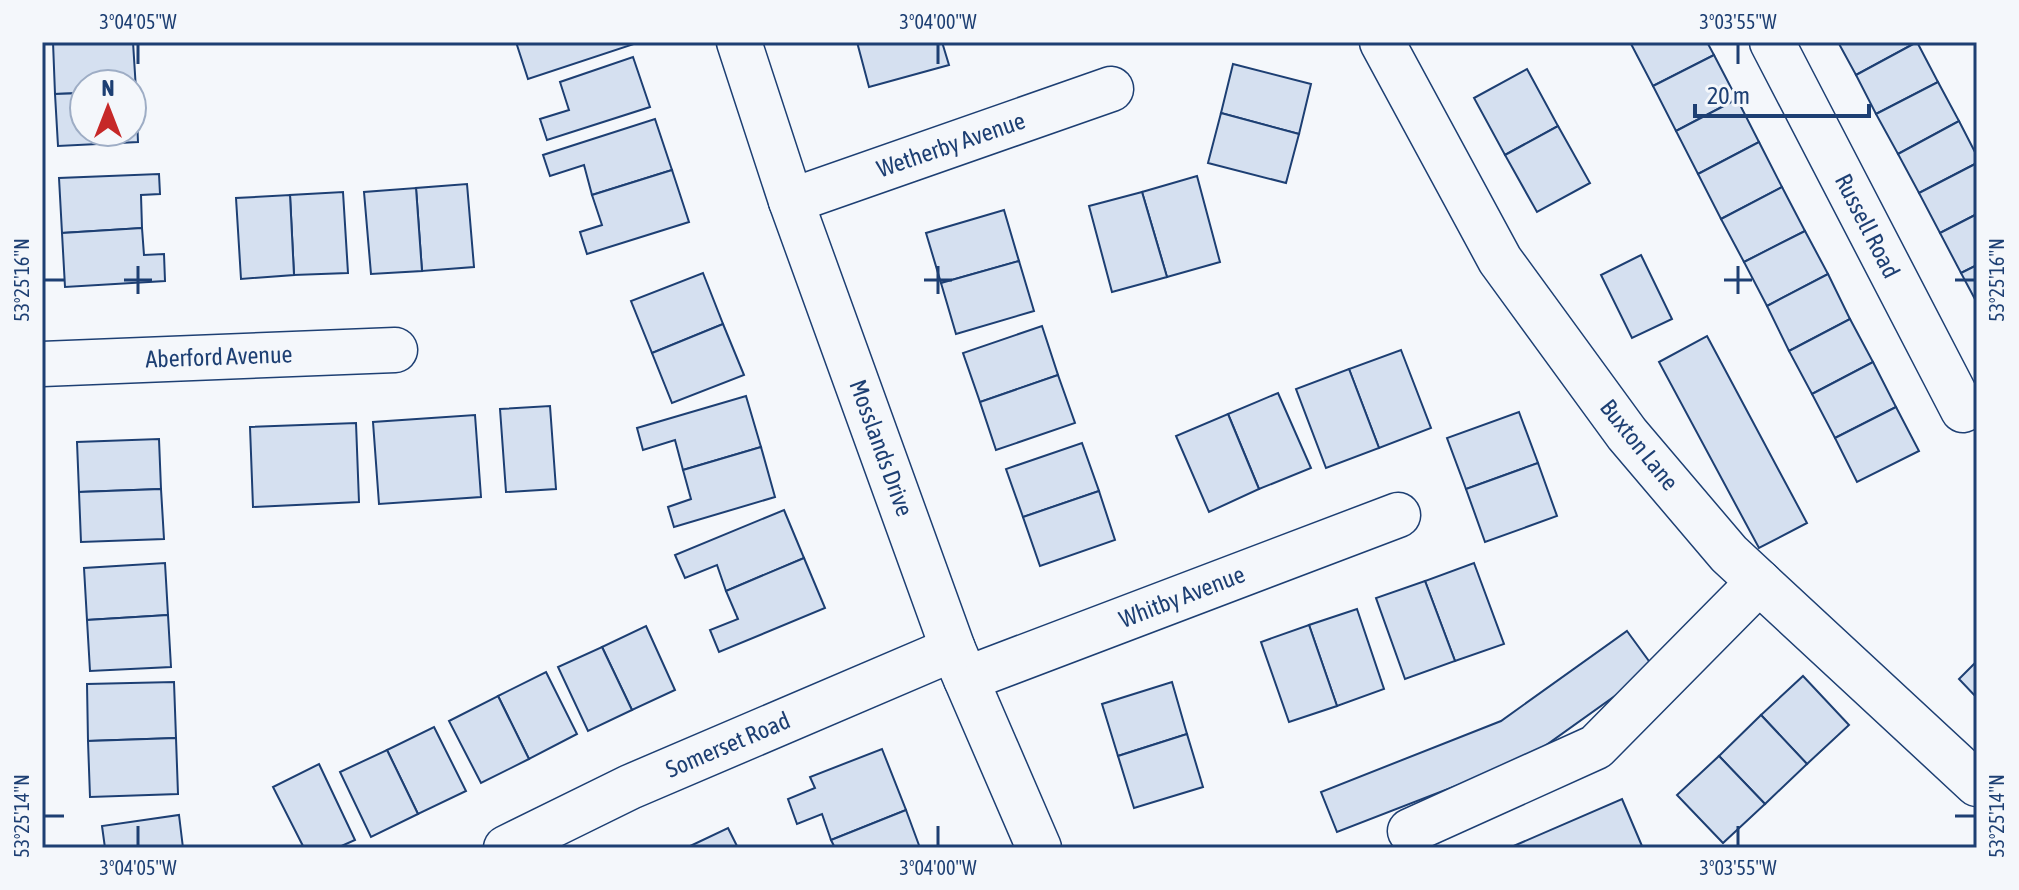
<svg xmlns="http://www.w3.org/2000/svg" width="2019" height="890" font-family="'Asap Condensed',sans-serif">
<rect width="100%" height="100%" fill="#f4f7fb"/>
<g fill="#d5e0f0" stroke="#1d3f73" stroke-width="2">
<polygon points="53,42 133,42 136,90 132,90 132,84 84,84 84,93 55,94"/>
<polygon points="516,42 633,42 634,44 528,79"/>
<polygon points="857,42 942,42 949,65 869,87"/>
<polygon points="1630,42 1707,42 1714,55 1653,86"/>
<polygon points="1838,42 1917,42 1856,75"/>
<polygon points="1917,42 1938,82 1876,114 1856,75"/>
<polygon points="1714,55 1737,99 1676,131 1653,86"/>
<polygon points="633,57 650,107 547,140 540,119 569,110 560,82"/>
<polygon points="1233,64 1311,84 1299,134 1221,113"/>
<polygon points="1527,69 1558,126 1505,155 1474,98"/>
<polygon points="1938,82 1959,121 1898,154 1876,114"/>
<polygon points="132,90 136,90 138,142 58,146 55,94 84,93 84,132 132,132"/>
<polygon points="1737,99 1759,142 1698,174 1676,131"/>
<polygon points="1221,113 1299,134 1286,183 1208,163"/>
<polygon points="655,119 672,170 592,195 584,165 550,176 543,155"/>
<polygon points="1959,121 1977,156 1977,163 1919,193 1898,154"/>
<polygon points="1558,126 1590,183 1537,212 1505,155"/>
<polygon points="1759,142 1782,187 1721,219 1698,174"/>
<polygon points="1977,163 1977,214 1940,233 1919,193"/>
<polygon points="672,170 689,222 587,254 580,232 602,225 592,195"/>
<polygon points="159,174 160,194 141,195 142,228 62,233 59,178"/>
<polygon points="1197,176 1220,262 1167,277 1142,192"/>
<polygon points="467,184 474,267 422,271 416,188"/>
<polygon points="1782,187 1805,231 1744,262 1721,219"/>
<polygon points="416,188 422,271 371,274 364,192"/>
<polygon points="343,192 348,273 294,275 290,195"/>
<polygon points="1142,192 1167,277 1112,292 1089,206"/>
<polygon points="290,195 294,275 241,279 236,198"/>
<polygon points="1004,210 1019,261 941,283 926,233"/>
<polygon points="1977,214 1977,265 1961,273 1940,233"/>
<polygon points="142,228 144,255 164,254 165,281 65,287 62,233"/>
<polygon points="1805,231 1828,274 1767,306 1744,262"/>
<polygon points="1641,255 1672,319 1632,338 1601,275"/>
<polygon points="1019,261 1034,311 956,334 941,283"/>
<polygon points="1977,265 1977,303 1961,273"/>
<polygon points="703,273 723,324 652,353 631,301"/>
<polygon points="1828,274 1850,319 1789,351 1767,306"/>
<polygon points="1850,319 1873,362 1812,394 1789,351"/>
<polygon points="723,324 744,375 672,403 652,353"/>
<polygon points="1042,326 1058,375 980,402 963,353"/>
<polygon points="1707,336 1807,523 1759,548 1659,362"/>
<polygon points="1401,350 1431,428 1379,448 1349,369"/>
<polygon points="1873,362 1896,407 1835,438 1812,394"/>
<polygon points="1349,369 1379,448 1326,468 1296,389"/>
<polygon points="1058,375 1075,423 996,450 980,402"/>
<polygon points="1278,393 1311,468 1259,489 1228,414"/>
<polygon points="746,396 761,447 683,470 675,440 643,450 637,428"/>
<polygon points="550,406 556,489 506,492 500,409"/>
<polygon points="1896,407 1919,451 1857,482 1835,438"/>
<polygon points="1519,412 1538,463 1466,489 1447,438"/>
<polygon points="1228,414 1259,489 1209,512 1176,436"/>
<polygon points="475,415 481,497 379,504 373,422"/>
<polygon points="356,423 359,502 253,507 250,427"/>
<polygon points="159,439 161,489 79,492 77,442"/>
<polygon points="1082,443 1099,491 1023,517 1006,469"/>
<polygon points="761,447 775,497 674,527 668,507 691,499 683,470"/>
<polygon points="1538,463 1557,516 1485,542 1466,489"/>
<polygon points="161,489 164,539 81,542 79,492"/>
<polygon points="1099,491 1115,540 1040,566 1023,517"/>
<polygon points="784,510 804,558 726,591 717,565 685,578 675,555"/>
<polygon points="804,558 825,608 719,652 710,630 738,619 726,591"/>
<polygon points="165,563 168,615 87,620 84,568"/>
<polygon points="1474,563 1504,644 1455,661 1425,581"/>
<polygon points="1425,581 1455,661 1405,679 1376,598"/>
<polygon points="1357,609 1384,689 1337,706 1309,625"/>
<polygon points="168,615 171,667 90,671 87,620"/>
<polygon points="1309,625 1337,706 1289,722 1261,642"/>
<polygon points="646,626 675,690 632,710 602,647"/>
<polygon points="1627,631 1654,668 1528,758 1337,832 1321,792 1501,721"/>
<polygon points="602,647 632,710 588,731 558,667"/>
<polygon points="1977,661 1977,698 1959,679"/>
<polygon points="546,672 577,734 529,759 498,696"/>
<polygon points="1803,676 1849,725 1807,764 1761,715"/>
<polygon points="174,682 176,738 88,741 87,684"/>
<polygon points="1172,682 1187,734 1118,756 1102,704"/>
<polygon points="498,696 529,759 481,783 449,721"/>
<polygon points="1761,715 1807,764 1765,804 1719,756"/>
<polygon points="434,727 466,791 418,814 387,750"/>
<polygon points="1187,734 1203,787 1134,808 1118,756"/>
<polygon points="176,738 178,794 90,797 88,741"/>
<polygon points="882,749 906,810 831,840 822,814 797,824 788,799 815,788 810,777"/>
<polygon points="387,750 418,814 371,837 340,772"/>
<polygon points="1719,756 1765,804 1723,843 1677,795"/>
<polygon points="319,764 355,840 337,848 304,848 273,787"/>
<polygon points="1622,799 1642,846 1639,848 1509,848"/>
<polygon points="906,810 920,848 835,848 831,840"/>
<polygon points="179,815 183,848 105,848 102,826"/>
<polygon points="728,828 738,848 686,848"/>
</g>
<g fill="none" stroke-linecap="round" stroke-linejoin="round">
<g stroke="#1d3f73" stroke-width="47">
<g id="minor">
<polyline points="739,42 791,201 953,649 1039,848"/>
<polyline points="1382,42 1500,260 1627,434 1729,554 1977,784"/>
<polyline points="1772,42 1963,410"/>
<polyline points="791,201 1111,89"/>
<polyline points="42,364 395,350"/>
<polyline points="966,679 1398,515"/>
<polyline points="1410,831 1596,747 1759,582"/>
<polyline points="506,848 630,787 953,649"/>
</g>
</g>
<use href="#minor" stroke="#f4f7fb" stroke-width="44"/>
</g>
<path fill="none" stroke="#1d3f73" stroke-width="3" d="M138,44V64M938,44V64M1738,44V64M138,266V294M938,266V294M1738,266V294M44,280H64M124,280H152M924,280H952M1724,280H1752M1955,280H1975M44,816H64M1955,816H1975M138,826V846M938,826V846M1738,826V846"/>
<g text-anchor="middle" stroke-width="6" stroke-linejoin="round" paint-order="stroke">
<g font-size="24" fill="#1d3f73" stroke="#f4f7fb">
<text transform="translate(951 145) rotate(-19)" y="8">Wetherby Avenue</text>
<text transform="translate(1867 226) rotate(63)" y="8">Russell Road</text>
<text transform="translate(219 357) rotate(-2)" y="8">Aberford Avenue</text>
<text transform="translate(1639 445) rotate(51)" y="8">Buxton Lane</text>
<text transform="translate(881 448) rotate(70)" y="8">Mosslands Drive</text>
<text transform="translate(1182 597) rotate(-21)" y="8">Whitby Avenue</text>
<text transform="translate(728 745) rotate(-23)" y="8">Somerset Road</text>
</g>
</g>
<rect width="2019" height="890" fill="none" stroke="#f4f7fb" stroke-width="88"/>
<g transform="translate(108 108)"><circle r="38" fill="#f4f7fb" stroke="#9eadc5" stroke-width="2"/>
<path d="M0-6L14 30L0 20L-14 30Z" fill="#c62828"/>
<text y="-12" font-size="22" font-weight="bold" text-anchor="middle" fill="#1d3f73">N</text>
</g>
<path d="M1695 104v12h174v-12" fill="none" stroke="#1d3f73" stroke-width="4"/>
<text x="1707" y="104" font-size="24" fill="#1d3f73" stroke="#f4f7fb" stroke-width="6" paint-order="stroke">20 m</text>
<rect x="44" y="44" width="1931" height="802" fill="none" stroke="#1d3f73" stroke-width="3"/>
<g font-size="20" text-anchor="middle" fill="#1d3f73">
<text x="138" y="29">3°04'05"W</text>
<text x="938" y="29">3°04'00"W</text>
<text x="1738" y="29">3°03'55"W</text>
<text transform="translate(22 280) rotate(-90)" y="7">53°25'16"N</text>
<text transform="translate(1997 280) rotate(-90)" y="7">53°25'16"N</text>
<text transform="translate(22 816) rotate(-90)" y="7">53°25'14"N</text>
<text transform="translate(1997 816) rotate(-90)" y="7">53°25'14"N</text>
<text x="138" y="875">3°04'05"W</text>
<text x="938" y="875">3°04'00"W</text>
<text x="1738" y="875">3°03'55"W</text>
</g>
</svg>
